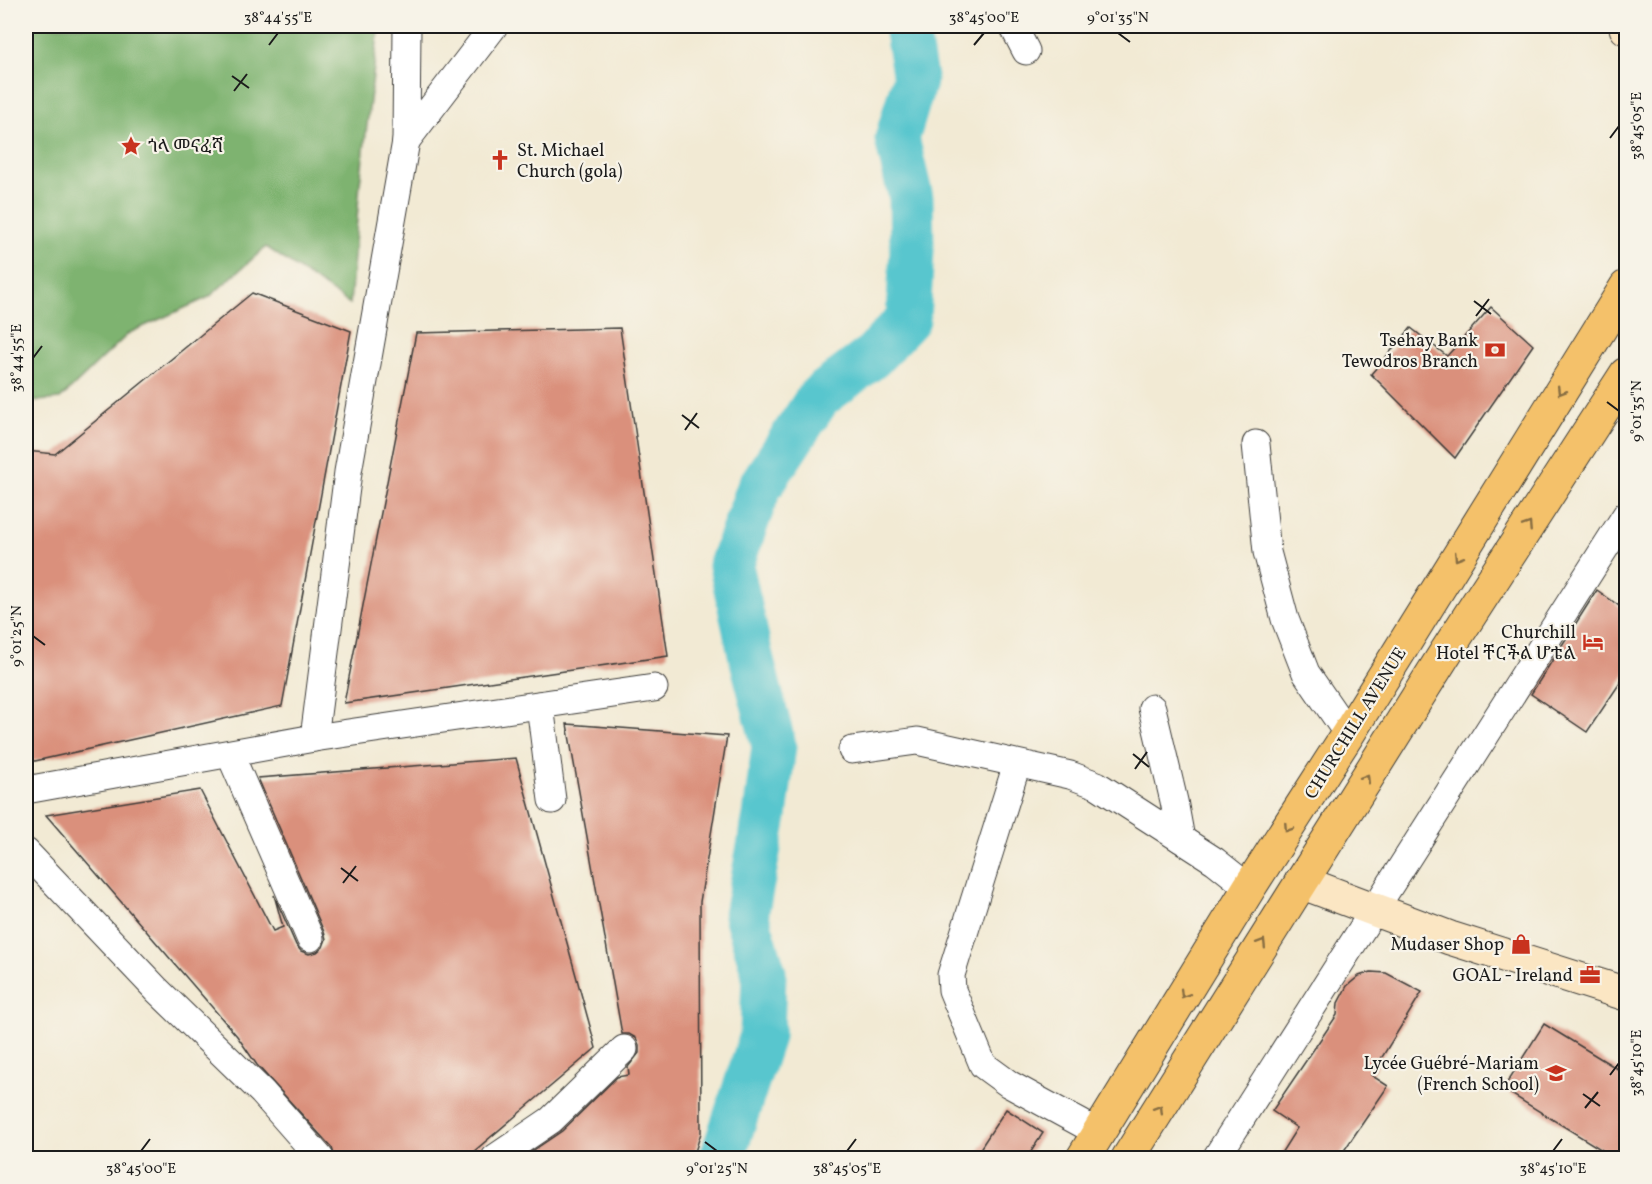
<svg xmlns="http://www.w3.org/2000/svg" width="1652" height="1184" font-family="Vollkorn,'Noto Serif Ethiopic',serif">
<rect width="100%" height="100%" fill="#f7f3e8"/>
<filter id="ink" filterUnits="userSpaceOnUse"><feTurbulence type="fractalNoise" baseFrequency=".0167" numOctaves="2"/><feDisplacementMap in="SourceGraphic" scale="12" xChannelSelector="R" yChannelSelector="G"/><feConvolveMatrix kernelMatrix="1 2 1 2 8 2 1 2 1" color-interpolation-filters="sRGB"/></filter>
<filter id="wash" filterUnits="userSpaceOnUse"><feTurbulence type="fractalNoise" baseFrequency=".008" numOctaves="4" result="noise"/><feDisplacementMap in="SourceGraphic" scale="24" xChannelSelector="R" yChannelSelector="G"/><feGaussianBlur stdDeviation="1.35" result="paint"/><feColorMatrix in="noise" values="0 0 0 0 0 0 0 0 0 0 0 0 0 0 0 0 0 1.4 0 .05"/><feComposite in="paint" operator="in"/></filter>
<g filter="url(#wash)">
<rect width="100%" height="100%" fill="#f2ead4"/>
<polygon fill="#7eb370" stroke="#4d6846" stroke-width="1.5" points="26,26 379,26 360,183 350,304 266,247 209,297 129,333 60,399 26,402"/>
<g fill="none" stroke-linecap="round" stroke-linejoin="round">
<polyline stroke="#58c6ce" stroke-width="45" points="722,1158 762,1036 764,973 746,915 765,816 774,746 750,653 731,565 759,488 819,397 872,357 908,319 912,250 911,198 897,139 915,78 906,26"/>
</g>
<g id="blocks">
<g fill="#da907c">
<polygon points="252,293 351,331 282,706 26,763 26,451 55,454"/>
<polygon points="1491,307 1533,345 1455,458 1371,374 1411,328 1447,356"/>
<polygon points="620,328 668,656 344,703 416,333"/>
<polygon points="1597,590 1626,611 1626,674 1587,732 1531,694"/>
<polygon points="567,724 727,736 700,902 701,1133 693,1158 522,1158 562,1131 617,1077 629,1075 628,1067 639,1053 639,1045 636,1038 629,1034 622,1034"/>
<polygon points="516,758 596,1048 466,1158 335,1158 332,1148 257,1065 237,1036 46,815 200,790 273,931 283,927 274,895 296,945 301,951 309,954 317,952 323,947 326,939 324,932 258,778"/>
<polygon points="1371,972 1386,973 1422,992 1371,1075 1388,1086 1339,1158 1278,1158 1297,1128 1272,1111 1337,1015 1338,1003 1347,986 1359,976"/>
<polygon points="1544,1024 1626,1074 1626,1158 1615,1158 1503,1089"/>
<polygon points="1006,1109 1043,1133 1027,1158 974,1158"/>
</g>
</g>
</g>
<g filter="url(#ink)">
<use href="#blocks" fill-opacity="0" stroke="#3c3b38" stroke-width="1.5"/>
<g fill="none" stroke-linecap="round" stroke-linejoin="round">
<g stroke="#3c3b38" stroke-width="29">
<g id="street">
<polyline points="1013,26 1026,51"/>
<polyline points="406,141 494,26"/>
<polyline points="1256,444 1267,552 1285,619 1306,673 1348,734"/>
<polyline points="540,705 552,800"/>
<polyline points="1152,708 1174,801 1181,839"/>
<polyline points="314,738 348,472 406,141 407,26"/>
<polyline points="852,750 917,741 1070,775 1097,785 1215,861 1249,888"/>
<polyline points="230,754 310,938"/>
<polyline points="1017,764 951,975 952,990 983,1065 1009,1084 1099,1133"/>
<polyline points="26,790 314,738 654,688"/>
<polyline points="26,852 157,990 262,1092 320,1158"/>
<polyline points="495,1158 551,1120 624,1049"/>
<polyline points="1216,1158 1626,515"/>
</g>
</g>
<g stroke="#3c3b38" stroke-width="35">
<g id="secondary">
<polyline points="1626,26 1626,28"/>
<polyline points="1301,882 1450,938 1626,994"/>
</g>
</g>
<g stroke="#3c3b38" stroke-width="35">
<g id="primary">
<polyline points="1083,1158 1249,888 1348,734 1626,287"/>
<polyline points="1128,1158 1446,652 1626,374"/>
</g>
</g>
<use href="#street" stroke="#fff" stroke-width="27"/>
<use href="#secondary" stroke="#fbe6c3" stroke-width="33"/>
<use href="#primary" stroke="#f4c16a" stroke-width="33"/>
</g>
<defs><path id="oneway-chevron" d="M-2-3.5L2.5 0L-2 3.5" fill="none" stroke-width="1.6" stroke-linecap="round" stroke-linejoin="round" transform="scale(1.5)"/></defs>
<g stroke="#886e43">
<use href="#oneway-chevron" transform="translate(1561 391) rotate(122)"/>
<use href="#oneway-chevron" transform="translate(1528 526) rotate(-57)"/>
<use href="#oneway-chevron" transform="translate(1458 557) rotate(122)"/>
<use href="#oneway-chevron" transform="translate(1366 778) rotate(-58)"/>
<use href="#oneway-chevron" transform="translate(1288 828) rotate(123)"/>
<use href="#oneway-chevron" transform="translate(1262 943) rotate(-58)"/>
<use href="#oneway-chevron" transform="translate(1184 994) rotate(121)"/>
<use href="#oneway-chevron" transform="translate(1159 1109) rotate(-58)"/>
</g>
</g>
<path fill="none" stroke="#1c1c1c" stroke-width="2" d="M1118,33L1130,42M269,45L278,33M974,45L984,33M232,76L249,88M234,91L247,74M1610,138L1619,126M1474,301L1491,314M1476,316L1489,299M33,358L42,346M1607,402L1619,411M682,415L699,428M685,430L697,413M33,636L45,645M1133,754L1149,767M1135,769L1147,752M341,868L358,881M343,883L356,866M1610,1075L1619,1063M1583,1094L1600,1106M1585,1108L1598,1092M705,1142L717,1151M141,1151L150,1139M847,1151L856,1139M1553,1151L1562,1139"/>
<defs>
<g id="sight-bare" transform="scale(1.62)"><path d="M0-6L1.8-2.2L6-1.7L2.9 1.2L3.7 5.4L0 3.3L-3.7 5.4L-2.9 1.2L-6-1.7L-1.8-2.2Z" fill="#c8321e" stroke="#f7f3e8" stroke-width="2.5" paint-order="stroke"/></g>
<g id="church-bare" transform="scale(1.62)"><path d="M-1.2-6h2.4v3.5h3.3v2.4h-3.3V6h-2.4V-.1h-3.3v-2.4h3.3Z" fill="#c8321e" stroke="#f7f3e8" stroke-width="2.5" paint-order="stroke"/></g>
<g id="bank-bare" transform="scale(1.62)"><path d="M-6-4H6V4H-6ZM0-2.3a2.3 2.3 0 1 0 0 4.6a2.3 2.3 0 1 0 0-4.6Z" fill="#c8321e" stroke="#f7f3e8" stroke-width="2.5" paint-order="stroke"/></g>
<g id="hotel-bare" transform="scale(1.62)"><path d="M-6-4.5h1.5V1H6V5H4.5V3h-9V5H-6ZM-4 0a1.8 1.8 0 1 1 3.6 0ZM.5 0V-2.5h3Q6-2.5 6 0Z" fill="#c8321e" stroke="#f7f3e8" stroke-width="2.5" paint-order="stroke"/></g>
<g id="shop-bare" transform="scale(1.62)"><path d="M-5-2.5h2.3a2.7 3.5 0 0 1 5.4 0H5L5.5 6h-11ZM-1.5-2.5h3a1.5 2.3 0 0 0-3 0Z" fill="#c8321e" stroke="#f7f3e8" stroke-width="2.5" paint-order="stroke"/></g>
<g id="office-bare" transform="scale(1.62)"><path d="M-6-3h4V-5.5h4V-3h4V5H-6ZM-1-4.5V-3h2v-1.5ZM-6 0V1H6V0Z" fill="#c8321e" stroke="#f7f3e8" stroke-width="2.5" paint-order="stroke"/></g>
<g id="school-bare" transform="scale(1.62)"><path d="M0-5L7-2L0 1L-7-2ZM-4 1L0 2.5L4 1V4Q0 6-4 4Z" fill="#c8321e" stroke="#f7f3e8" stroke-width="2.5" paint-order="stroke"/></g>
</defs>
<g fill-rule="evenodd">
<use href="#sight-bare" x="131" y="146"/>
<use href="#church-bare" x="500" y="160"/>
<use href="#bank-bare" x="1495" y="350"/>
<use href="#hotel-bare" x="1593" y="642"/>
<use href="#shop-bare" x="1521" y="944"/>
<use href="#office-bare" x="1590" y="975"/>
<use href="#school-bare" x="1556" y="1073"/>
</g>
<g text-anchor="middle" stroke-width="4.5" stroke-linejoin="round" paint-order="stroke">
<g font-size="18" fill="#1c1c1c" stroke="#f7f3e8" text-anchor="end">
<text x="148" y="152" text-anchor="start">ጎላ መናፈሻ</text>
<text x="517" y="156" text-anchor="start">St. Michael<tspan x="517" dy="21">Church (gola)</tspan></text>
<text x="1478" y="346">Tsehay Bank<tspan x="1478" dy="21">Tewodros Branch</tspan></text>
<text x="1576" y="638">Churchill<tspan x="1576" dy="21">Hotel ቸርችል ሆቴል</tspan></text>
<text x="1504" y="950">Mudaser Shop</text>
<text x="1573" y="981">GOAL - Ireland</text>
<text x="1539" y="1069">Lycée Guébré-Mariam<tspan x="1539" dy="21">(French School)</tspan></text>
</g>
<g font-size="18" fill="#1c1c1c" stroke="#f7f3e8">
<text transform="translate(1355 723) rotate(-58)" y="6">CHURCHILL AVENUE</text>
</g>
</g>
<rect width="1652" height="1184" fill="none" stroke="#f7f3e8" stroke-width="66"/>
<rect x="33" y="33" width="1586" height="1118" fill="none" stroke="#1c1c1c" stroke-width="2"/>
<g font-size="15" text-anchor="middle" fill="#1c1c1c">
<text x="278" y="22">38°44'55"E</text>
<text x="984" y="22">38°45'00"E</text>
<text x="1118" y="22">9°01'35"N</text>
<text transform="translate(1636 126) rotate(-90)" y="5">38°45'05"E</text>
<text transform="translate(16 358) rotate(-90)" y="5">38°44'55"E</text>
<text transform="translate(1636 411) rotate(-90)" y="5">9°01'35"N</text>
<text transform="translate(16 636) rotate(-90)" y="5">9°01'25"N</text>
<text transform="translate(1636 1063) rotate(-90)" y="5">38°45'10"E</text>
<text x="141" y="1173">38°45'00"E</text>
<text x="717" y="1173">9°01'25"N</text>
<text x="847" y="1173">38°45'05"E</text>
<text x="1553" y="1173">38°45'10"E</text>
</g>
</svg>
